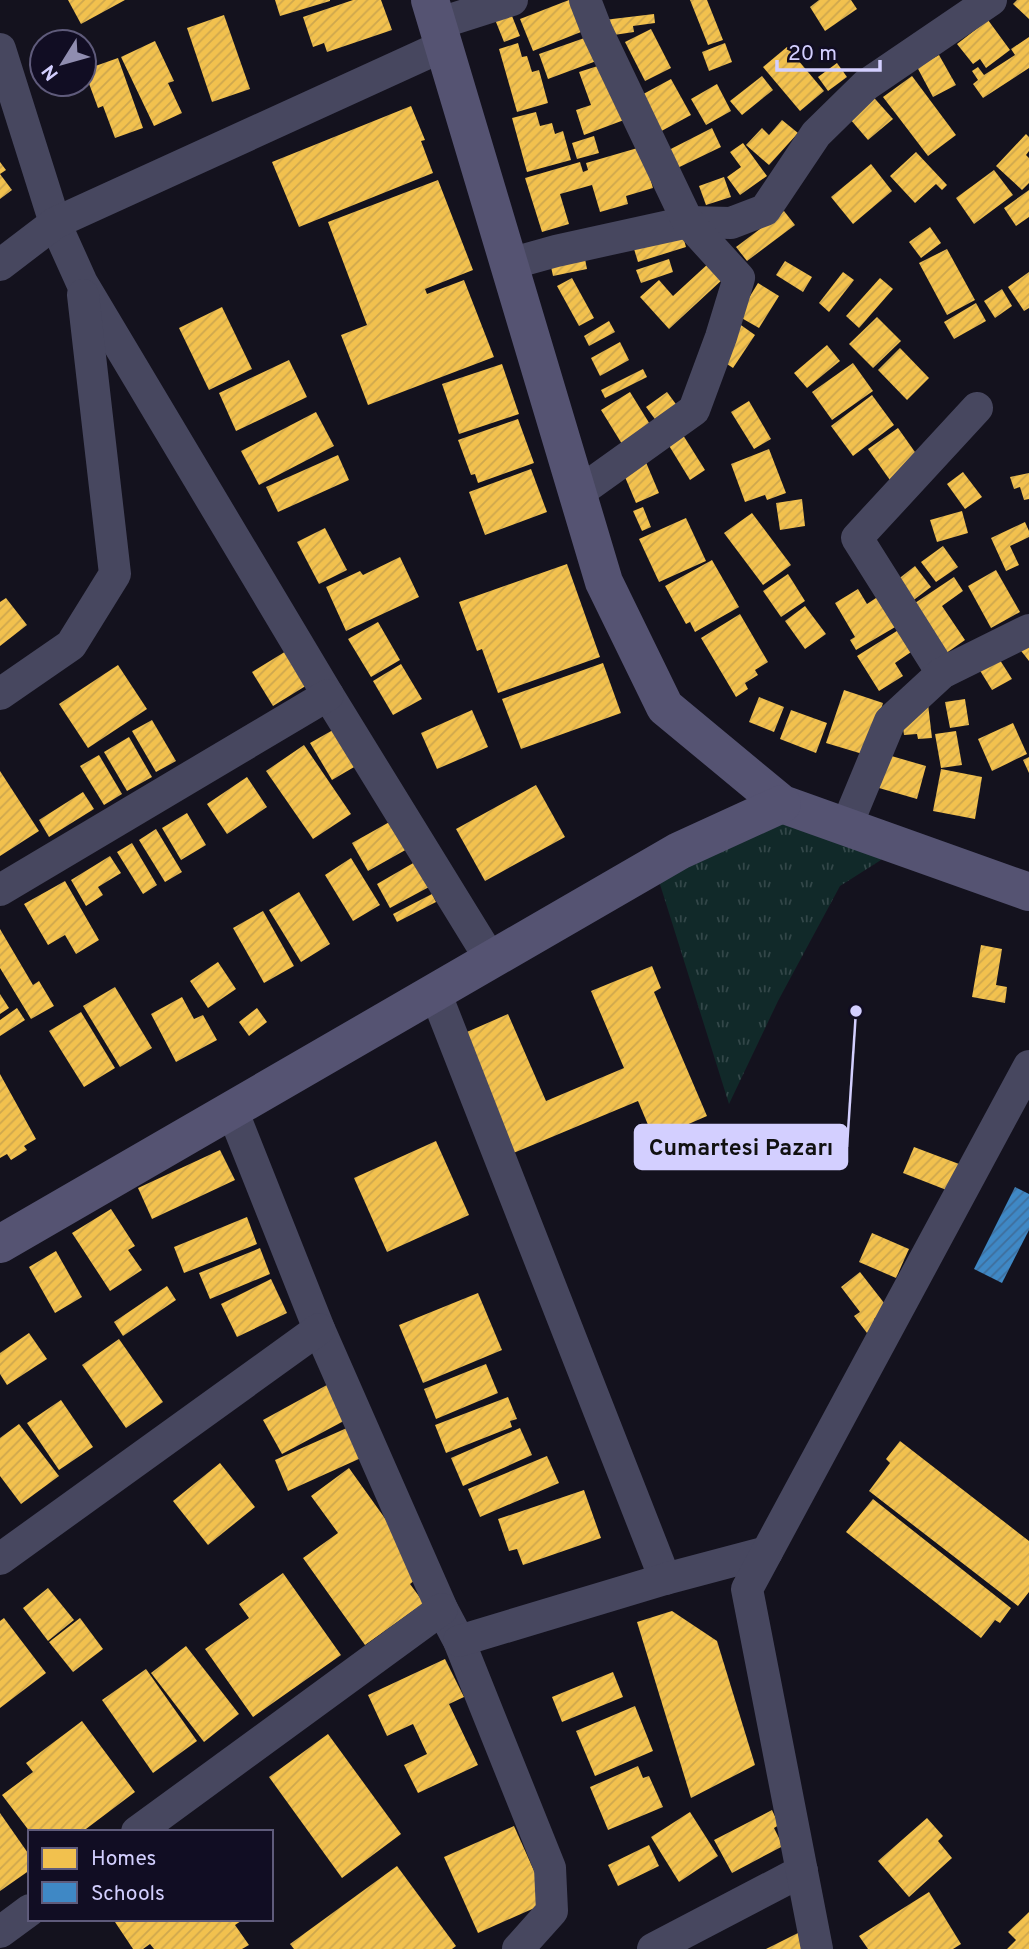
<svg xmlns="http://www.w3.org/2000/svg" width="1029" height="1949" font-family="Overpass,sans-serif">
<defs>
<pattern id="grass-tufts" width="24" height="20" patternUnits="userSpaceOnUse" patternTransform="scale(1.75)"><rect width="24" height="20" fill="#112929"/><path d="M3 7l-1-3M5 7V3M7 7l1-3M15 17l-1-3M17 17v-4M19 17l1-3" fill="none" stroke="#334749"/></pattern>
<pattern id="homes-hatch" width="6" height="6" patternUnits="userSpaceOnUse" patternTransform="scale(1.75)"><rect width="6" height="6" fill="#f2c14e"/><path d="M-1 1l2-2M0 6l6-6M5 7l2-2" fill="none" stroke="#cea74e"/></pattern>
<pattern id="schools-hatch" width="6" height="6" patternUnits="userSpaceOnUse" patternTransform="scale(1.75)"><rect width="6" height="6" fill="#3f88c5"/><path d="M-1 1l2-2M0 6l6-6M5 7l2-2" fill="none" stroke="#3f6e9b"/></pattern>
</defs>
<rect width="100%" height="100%" fill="#14121e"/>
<polygon fill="url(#grass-tufts)" points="785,812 881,844 881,860 840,886 778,1001 729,1104 658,878"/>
<g fill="url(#homes-hatch)">
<polygon points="68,0 125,0 81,24"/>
<polygon points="275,0 330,0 330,1 280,16"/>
<polygon points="353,0 381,0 392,30 327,52 324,43 313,47 303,17"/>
<polygon points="569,0 573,0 586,30 533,51 520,19"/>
<polygon points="690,0 707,0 723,40 708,45"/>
<polygon points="819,0 851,0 857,9 825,31 810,7"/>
<polygon points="1017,0 1029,0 1029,19 1013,4"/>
<polygon points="510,11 520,36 504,42 494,17"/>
<polygon points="654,14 655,23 633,26 634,32 607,36 604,20"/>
<polygon points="224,15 250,89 212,102 187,28"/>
<polygon points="988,20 1010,50 986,68 980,59 973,64 957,44"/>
<polygon points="651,29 671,68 645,81 625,42"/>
<polygon points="590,36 599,60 548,79 539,54"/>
<polygon points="1029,37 1029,68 983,98 973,84 978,80 972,71 978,67 984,75 1015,55 1011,49"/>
<polygon points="155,41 174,81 168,83 182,113 154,126 121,57"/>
<polygon points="518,43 522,57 527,56 532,72 539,70 548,103 517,112 499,49"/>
<polygon points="725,43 732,62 709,71 702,52"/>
<polygon points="787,47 824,91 800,111 763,67"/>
<polygon points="939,55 956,85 933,97 917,67"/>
<polygon points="118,58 143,128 115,138 103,106 98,108 84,70"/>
<polygon points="837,63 847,77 828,91 818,77"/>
<polygon points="604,64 624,120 584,135 576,110 591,105 579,72"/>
<polygon points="762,76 773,90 742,115 730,101"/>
<polygon points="912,76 956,135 928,156 883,97"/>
<polygon points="671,79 691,115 656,134 636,98"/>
<polygon points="717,84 731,111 706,125 691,99"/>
<polygon points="868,91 893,119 868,140 844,112"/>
<polygon points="411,106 425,140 421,141 433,173 299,227 272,162"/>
<polygon points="536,112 540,126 552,123 555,134 563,131 571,160 527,172 512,118"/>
<polygon points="782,120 798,133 769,165 746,145 762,128 769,135"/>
<polygon points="712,128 721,147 667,173 659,155"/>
<polygon points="1026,134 1029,137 1029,151 1026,155 1029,158 1029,183 1022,190 996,166"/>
<polygon points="594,136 599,153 577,159 572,143"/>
<polygon points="743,143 767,176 740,195 727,177 741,167 730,152"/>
<polygon points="641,147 653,188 626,196 628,204 600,212 592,185 560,194 569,224 542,232 525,178 580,162 583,172 588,170 586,163"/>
<polygon points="916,152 947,185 942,190 936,184 915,203 890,176"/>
<polygon points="0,162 6,170 0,174 12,190 0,199"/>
<polygon points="871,164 892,191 853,224 831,197"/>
<polygon points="994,170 1013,195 974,224 956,198"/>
<polygon points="724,177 731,197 706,205 699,186"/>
<polygon points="438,180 473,270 425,289 427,294 464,280 494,357 368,405 341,335 367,325 328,222"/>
<polygon points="1029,190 1029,217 1016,226 1004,208"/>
<polygon points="784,211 795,225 747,261 736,247"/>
<polygon points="930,227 941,243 921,258 909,242"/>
<polygon points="682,233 686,247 638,262 634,249"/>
<polygon points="947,249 975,300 947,315 919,263"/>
<polygon points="584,254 587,269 553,276 550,262"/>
<polygon points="669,259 673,272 641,283 636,270"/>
<polygon points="785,261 812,277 803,292 776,275"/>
<polygon points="709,263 723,279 669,329 640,297 659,280 673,296"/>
<polygon points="843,272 854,280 829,312 819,303"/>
<polygon points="1029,272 1029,308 1024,311 1008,287"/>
<polygon points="572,278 594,318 579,326 557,286"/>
<polygon points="880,278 893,289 859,328 846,316"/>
<polygon points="758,283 779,296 759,328 738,316"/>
<polygon points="1002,289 1012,306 995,318 984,301"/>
<polygon points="976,303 986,321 954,339 944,322"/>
<polygon points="222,307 252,369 209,390 179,328"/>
<polygon points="877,317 901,341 873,368 849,344"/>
<polygon points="609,321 615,332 589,346 584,336"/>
<polygon points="738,323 755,335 733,368 724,362"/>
<polygon points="620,342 629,360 600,376 591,358"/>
<polygon points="827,345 840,361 807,388 794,373"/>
<polygon points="900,348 929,378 907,400 878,370"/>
<polygon points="289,360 307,397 236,431 219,393"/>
<polygon points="853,363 873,391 832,420 812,392"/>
<polygon points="502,364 519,414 459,434 442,384"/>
<polygon points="643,369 647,377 605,398 601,390"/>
<polygon points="630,392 651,426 622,444 601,410"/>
<polygon points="667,392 681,411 660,426 646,407"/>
<polygon points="872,395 894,425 853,456 831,426"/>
<polygon points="749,401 771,439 754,449 731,412"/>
<polygon points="316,412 334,446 259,485 241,451"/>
<polygon points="518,419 534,463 478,483 475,474 471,475 458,440"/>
<polygon points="898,428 922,462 892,483 868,449"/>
<polygon points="683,435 705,470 690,480 668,444"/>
<polygon points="769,449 786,493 767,500 765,495 745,502 731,464"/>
<polygon points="338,455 349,480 278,512 266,487"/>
<polygon points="645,460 659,493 636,503 622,470"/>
<polygon points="531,469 547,512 485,535 469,492"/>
<polygon points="963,472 982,497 965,509 947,484"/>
<polygon points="1029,473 1029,499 1024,500 1020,487 1014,489 1010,477"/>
<polygon points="802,499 805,526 780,530 776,503"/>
<polygon points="643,507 651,527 642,531 633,511"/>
<polygon points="962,511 968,533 937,542 930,520"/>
<polygon points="752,513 791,565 763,585 724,533"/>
<polygon points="686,518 706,561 659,582 639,539"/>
<polygon points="1025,522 1029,531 1029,537 1010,546 1019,565 1006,571 991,538"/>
<polygon points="325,528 347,570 319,584 297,542"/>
<polygon points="943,546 958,567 936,582 921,562"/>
<polygon points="400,557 419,597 346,631 326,587 360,571 363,575"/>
<polygon points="712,560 739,607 695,632 690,622 686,624 665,586"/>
<polygon points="567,564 600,657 498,693 482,649 477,651 459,602"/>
<polygon points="915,566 931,587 907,605 892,584"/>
<polygon points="996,570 1020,612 991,628 968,586"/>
<polygon points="788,574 805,601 781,617 763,591"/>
<polygon points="954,577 963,591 942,606 965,640 942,656 909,607"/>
<polygon points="858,589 867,604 879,596 897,626 856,650 850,640 855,637 835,603"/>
<polygon points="6,598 27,625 0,646 0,602"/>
<polygon points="805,606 826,634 805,649 785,621"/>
<polygon points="740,614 768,662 755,670 758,675 745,683 748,689 736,697 701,638"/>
<polygon points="378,622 400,660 371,677 348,639"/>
<polygon points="900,629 914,650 895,663 903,676 879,691 857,656"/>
<polygon points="1029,639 1029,661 1018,647"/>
<polygon points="296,645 317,679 273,706 252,672"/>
<polygon points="998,657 1012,679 992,690 979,669"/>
<polygon points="603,663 621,713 521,749 502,699"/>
<polygon points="401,664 422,699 393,715 373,681"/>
<polygon points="118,665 147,709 88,748 59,704"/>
<polygon points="844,690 883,703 866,755 826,743"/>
<polygon points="759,697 784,707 774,732 749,722"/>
<polygon points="965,699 969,725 950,728 945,702"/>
<polygon points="928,704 932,738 918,739 917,734 904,735 901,712"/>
<polygon points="472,710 488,747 437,769 421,733"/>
<polygon points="791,710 827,723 816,753 780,739"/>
<polygon points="152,720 176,761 156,772 132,731"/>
<polygon points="1013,723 1027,754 992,771 978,739"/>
<polygon points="340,726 361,763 332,780 310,743"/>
<polygon points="956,731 962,765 941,768 935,734"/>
<polygon points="129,737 152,777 127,791 104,752"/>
<polygon points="304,745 351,814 313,839 266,771"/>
<polygon points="99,755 122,794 104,805 80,766"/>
<polygon points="888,755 926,766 917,799 879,788"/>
<polygon points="1029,757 1029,773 1023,760"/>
<polygon points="941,769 982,777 975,819 933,811"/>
<polygon points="0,771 39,831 0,856"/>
<polygon points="247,777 267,807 227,834 207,804"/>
<polygon points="536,785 565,837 485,881 456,829"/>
<polygon points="83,792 94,809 49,837 39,820"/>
<polygon points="187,813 206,845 181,860 162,828"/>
<polygon points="393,820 409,848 368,871 352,843"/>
<polygon points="156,829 182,872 165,882 139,840"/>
<polygon points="132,843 157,885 143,894 117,852"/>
<polygon points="110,856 121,873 98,887 103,895 86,906 71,880"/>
<polygon points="351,858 380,905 353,921 325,875"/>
<polygon points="415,862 429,887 390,908 377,884"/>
<polygon points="65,881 99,940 76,954 65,935 48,945 24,904"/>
<polygon points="299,892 330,944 301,962 269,910"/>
<polygon points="432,894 436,902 397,922 393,914"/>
<polygon points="263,911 294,966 264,983 233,928"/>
<polygon points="0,929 33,985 39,981 54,1006 31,1019 0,968"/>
<polygon points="981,945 1002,949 996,985 1007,987 1005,1003 972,997"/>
<polygon points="218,962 236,989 208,1008 190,981"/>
<polygon points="652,966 661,988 654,992 707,1116 654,1139 638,1101 511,1154 460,1035 508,1014 546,1101 624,1068 591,991"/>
<polygon points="115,987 152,1048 120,1067 83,1006"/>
<polygon points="0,994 9,1008 0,1014"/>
<polygon points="182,997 194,1019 203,1015 217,1040 176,1062 151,1014"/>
<polygon points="17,1008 25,1020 0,1036 0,1020"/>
<polygon points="257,1008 267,1022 249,1036 239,1022"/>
<polygon points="81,1012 115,1068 84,1087 49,1031"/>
<polygon points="0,1074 36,1139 24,1146 27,1150 11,1160 7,1154 0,1158"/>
<polygon points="436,1141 469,1215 387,1252 354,1178"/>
<polygon points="914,1147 959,1164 949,1191 903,1173"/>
<polygon points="220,1150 235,1180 152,1219 138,1188"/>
<polygon points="111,1209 135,1246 128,1250 142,1270 110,1291 72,1233"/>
<polygon points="247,1217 257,1244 184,1273 174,1247"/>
<polygon points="872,1233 909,1249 896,1278 859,1262"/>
<polygon points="260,1248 270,1274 210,1299 199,1273"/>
<polygon points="56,1251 82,1297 55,1313 29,1267"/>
<polygon points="860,1272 888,1308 874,1319 878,1324 867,1333 854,1316 860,1312 841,1287"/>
<polygon points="271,1279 287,1313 237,1337 221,1304"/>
<polygon points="167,1286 176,1300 123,1336 114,1322"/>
<polygon points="478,1293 502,1350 423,1383 399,1325"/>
<polygon points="29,1333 47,1359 7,1385 0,1374 0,1353"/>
<polygon points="119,1339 163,1402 126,1428 82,1365"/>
<polygon points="486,1364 498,1393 436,1419 424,1389"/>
<polygon points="336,1380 355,1415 282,1454 263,1420"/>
<polygon points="508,1397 517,1419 510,1421 512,1427 446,1453 435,1425"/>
<polygon points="61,1400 93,1447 59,1470 27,1423"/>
<polygon points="358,1423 372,1453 288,1491 275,1460"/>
<polygon points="19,1424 59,1476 21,1504 0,1476 0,1438"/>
<polygon points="520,1428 532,1455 463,1486 451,1458"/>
<polygon points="900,1441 1029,1541 1029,1592 1018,1606 869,1491 890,1463 886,1459"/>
<polygon points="547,1456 559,1483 480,1517 468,1489"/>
<polygon points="220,1463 255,1507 208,1545 173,1501"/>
<polygon points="349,1468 424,1573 410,1584 424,1603 365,1645 303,1558 338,1533 311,1496"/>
<polygon points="584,1490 601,1538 523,1565 517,1549 509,1551 498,1519"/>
<polygon points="873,1499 1011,1608 1000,1623 995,1620 981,1638 846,1532"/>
<polygon points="283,1573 341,1655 253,1717 205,1649 249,1618 239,1604"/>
<polygon points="48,1588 74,1620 48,1641 23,1608"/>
<polygon points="672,1611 717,1641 755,1765 691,1798 637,1622"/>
<polygon points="4,1618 46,1673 0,1708 0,1621"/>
<polygon points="80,1618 103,1649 73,1672 49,1642"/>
<polygon points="186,1646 239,1714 204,1742 151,1673"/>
<polygon points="445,1659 464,1697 449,1704 478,1765 418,1793 404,1765 427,1754 413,1724 387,1736 368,1695"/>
<polygon points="146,1669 197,1741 153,1773 102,1700"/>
<polygon points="613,1672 623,1697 562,1722 552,1697"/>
<polygon points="635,1706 653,1751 595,1776 576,1731"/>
<polygon points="82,1721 135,1792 82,1832 30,1832 2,1795 33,1772 26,1763"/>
<polygon points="328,1734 401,1834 342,1878 269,1777"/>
<polygon points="638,1766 643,1778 649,1776 663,1807 608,1830 590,1787"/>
<polygon points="772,1810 779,1825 774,1828 783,1846 732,1873 714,1840"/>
<polygon points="690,1812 718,1856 679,1882 651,1837"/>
<polygon points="0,1813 30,1856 30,1870 0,1891"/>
<polygon points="927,1818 943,1836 938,1841 952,1858 909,1897 878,1861"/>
<polygon points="514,1826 548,1902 478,1933 444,1857"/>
<polygon points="649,1845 659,1866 618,1886 608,1865"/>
<polygon points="397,1866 456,1946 452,1949 294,1949 290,1944"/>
<polygon points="929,1892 961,1944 953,1949 868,1949 859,1936"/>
<polygon points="1029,1912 1029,1949 1007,1949 1016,1940 1008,1932"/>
<polygon points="113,1919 244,1919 235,1925 249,1945 242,1949 154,1949 150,1944 143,1949 133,1949"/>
<polygon points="802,1931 811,1949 766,1949"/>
</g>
<polygon fill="url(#schools-hatch)" points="1015,1187 1029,1194 1029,1230 1002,1283 974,1269"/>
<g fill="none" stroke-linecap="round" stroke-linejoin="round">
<g stroke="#47475f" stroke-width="32">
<polyline points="437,24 512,0"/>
<polyline points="0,49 55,223 82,283 328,695 491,960"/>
<polyline points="509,264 556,251 688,222 731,223 765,210 816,134 866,85 991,0"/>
<polyline points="0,265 55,223 443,46"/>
<polyline points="578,493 694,410 721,337 739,278 688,222 597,31 585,0"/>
<polyline points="942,673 857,538 977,408"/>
<polyline points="0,694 71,645 115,574 83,295"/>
<polyline points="846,827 890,721 942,673 1029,630"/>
<polyline points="0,890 328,695"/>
<polyline points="435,992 665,1579"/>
<polyline points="232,1110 319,1329 442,1609 459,1641 550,1868 552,1911 518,1949"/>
<polyline points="0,1559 319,1329"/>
<polyline points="459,1641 665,1579 767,1552"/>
<polyline points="137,1832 442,1609"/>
<polyline points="0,1932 30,1910"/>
<polyline points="653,1949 802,1871"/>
<polyline points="817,1949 747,1589 1029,1066"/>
</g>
<g stroke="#555372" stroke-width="38">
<polyline points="430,0 604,582 665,707 782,804 1029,892"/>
<polyline points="0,1244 679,851 782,804"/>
</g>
</g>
<path fill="none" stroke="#d3cfff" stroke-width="2.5" d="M856 1011L847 1147"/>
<circle fill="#d3cfff" stroke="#110d23" stroke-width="2.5" cx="856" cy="1011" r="7"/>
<rect fill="#d3cfff" stroke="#d3cfff" stroke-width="2.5" x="635" y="1125" width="212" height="44" rx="7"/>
<g font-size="23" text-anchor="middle" font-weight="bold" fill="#111">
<text x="741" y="1155">Cumartesi Pazarı</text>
</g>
<rect x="28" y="1830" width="245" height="91" fill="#110d23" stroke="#5f5b7b" stroke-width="2"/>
<rect x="42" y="1848" width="35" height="21" fill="#f2c14e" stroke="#5f5b7b" stroke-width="2"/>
<text x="91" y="1865" font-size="21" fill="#d3cfff">Homes</text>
<rect x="42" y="1882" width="35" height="21" fill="#3f88c5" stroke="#5f5b7b" stroke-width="2"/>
<text x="91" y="1900" font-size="21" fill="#d3cfff">Schools</text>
<g transform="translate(63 63) rotate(233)"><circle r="33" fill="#110d23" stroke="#5f5b7b" stroke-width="2"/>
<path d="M0-5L12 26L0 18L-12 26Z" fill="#908db0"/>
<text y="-10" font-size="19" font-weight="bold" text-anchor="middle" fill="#d3cfff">N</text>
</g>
<path d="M777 60v10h103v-10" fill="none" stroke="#d3cfff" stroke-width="3.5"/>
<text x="788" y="60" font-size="21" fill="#d3cfff" stroke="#110d23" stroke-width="5" paint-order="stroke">20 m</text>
</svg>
